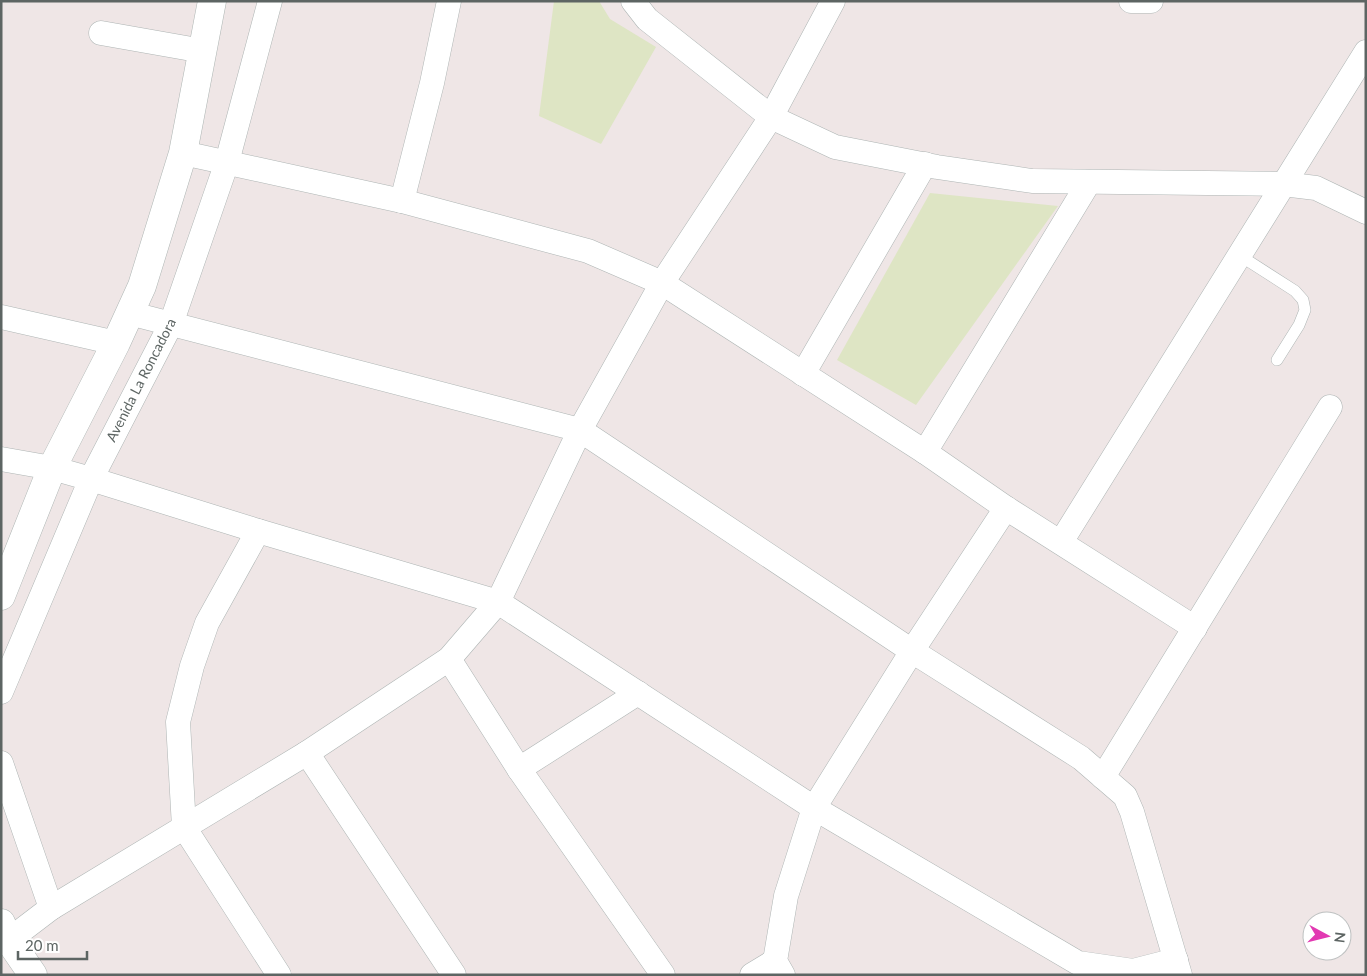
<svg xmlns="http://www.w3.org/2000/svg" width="1367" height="976" font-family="Lato,sans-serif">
<rect width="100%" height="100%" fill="#efe6e6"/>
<g fill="#dee5c4">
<polygon points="554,1 599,1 610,19 656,47 601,144 539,116"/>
<polygon points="930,193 1058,206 916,405 837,360"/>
</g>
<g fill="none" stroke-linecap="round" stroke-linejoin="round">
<g stroke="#aeb5b4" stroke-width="12">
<polyline id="lane" points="1239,255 1295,291 1303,300 1305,310 1299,325 1277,360"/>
</g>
<g stroke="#aeb5b4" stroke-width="25">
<g id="street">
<polyline points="633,1 647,19 771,117 835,147 937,167 1032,181 1283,184 1316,188 1366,212"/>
<polyline points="1131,1 1151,1"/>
<polyline points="101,33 203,51"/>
<polyline points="183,153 402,201 588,251 662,283 925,452 1006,508 1195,628"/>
<polyline points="402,201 432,83 449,1"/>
<polyline points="129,313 580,430 912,651 1081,758 1125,796 1132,812 1180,975"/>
<polyline points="1,317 116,343"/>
<polyline points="803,374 925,164"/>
<polyline points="925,452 1089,182"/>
<polyline points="1,459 52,468 91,479 258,531 498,602 814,808 1078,963 1133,971 1176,960"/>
<polyline points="258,531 207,623 192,666 178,722 184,827 279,975"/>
<polyline points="1061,542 1366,52"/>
<polyline points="449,659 519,769 663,975"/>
<polyline points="1,692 91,479 171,324 227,162 270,1"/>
<polyline points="307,753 454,975"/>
<polyline points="1,763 51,908"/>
<polyline points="519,769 638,693"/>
<polyline points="1103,777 1330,407"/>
<polyline points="9,940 51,908 307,753 449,659 498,602 580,430 662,283 771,117 833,1"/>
<polyline points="752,975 775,961"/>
<polyline points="783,975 775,961 786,896 814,808 912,651 1006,508"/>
</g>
</g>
<g stroke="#aeb6b4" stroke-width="29">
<g id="secondary">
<polyline points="1,596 52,468 116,343 142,286 183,153 212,1"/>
<polyline points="1,923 9,940 33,975"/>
</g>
</g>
<use href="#lane" stroke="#fff" stroke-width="11"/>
<use href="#street" stroke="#fff" stroke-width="24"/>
<use href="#secondary" stroke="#fff" stroke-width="28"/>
</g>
<g text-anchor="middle" stroke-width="4" stroke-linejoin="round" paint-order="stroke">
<g font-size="14" fill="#5d6563" stroke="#fff">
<text transform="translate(141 380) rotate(-63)" y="5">Avenida La Roncadora</text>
</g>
</g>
<rect width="1367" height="976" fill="none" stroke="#5d6563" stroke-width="5"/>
<g transform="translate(1327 936) rotate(97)"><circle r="24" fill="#ffffff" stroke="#bec1c1"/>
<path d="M0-4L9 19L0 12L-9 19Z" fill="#e239b2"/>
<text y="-8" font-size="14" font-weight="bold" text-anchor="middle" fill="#5d6563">N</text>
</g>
<path d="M18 951v8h69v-8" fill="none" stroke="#5d6563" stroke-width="2.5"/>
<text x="25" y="951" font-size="15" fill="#5d6563" stroke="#ffffff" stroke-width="4" paint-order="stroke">20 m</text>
</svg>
